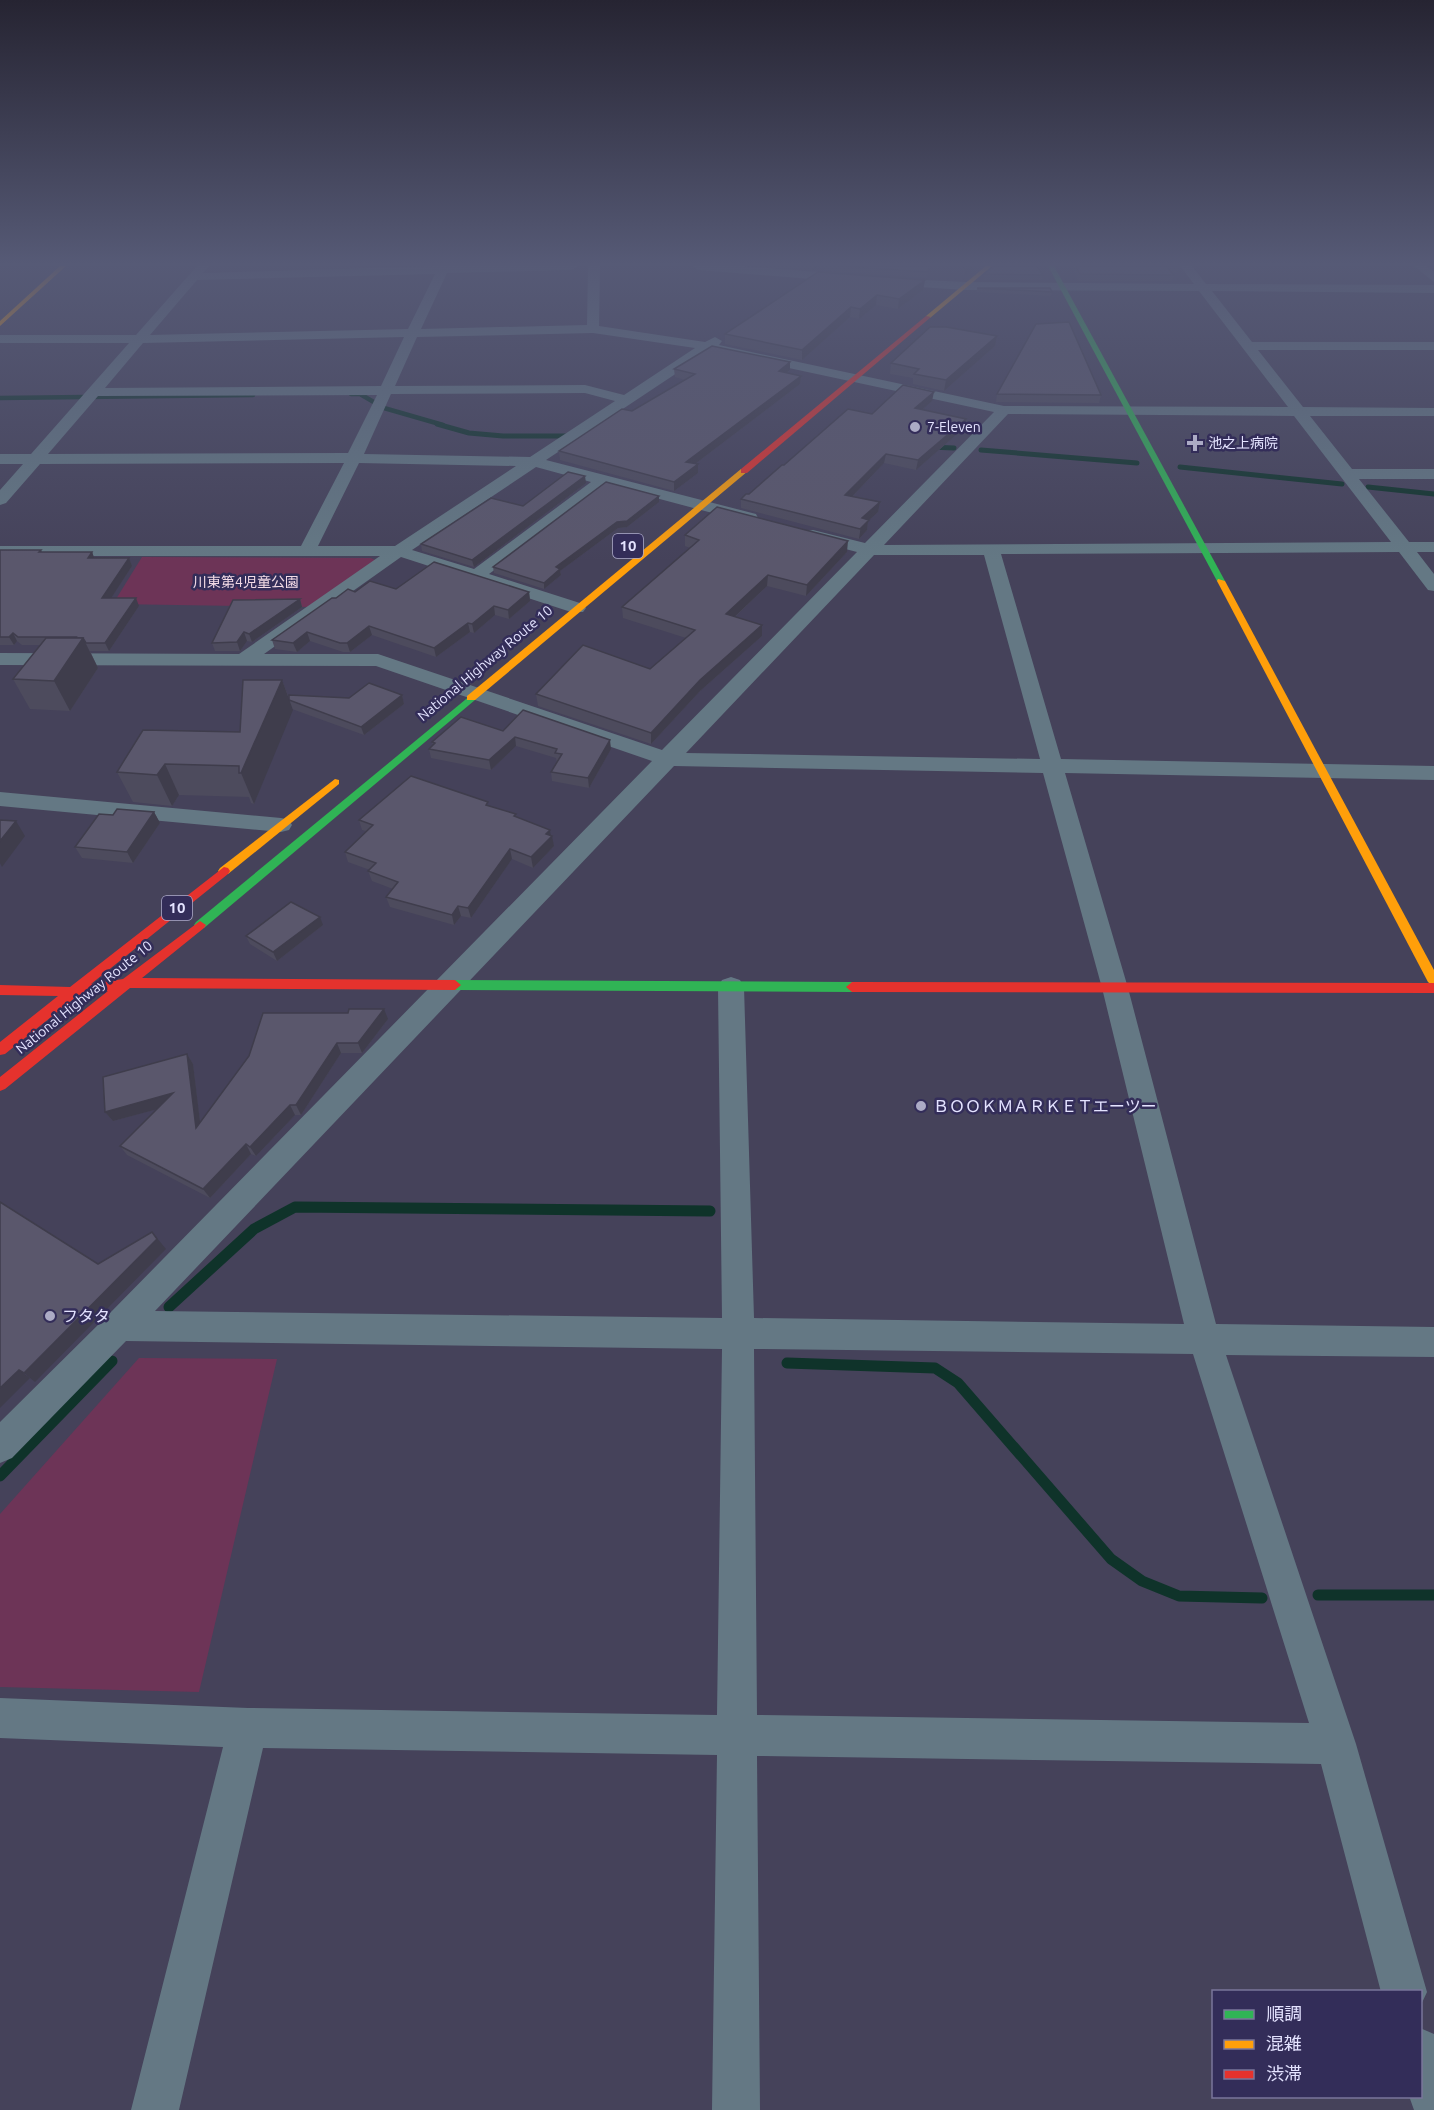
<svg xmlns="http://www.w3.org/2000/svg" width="1434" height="2110" font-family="Ubuntu,'Noto Sans JP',sans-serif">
<rect width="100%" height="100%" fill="#45425a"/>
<g fill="#6d3457">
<polygon points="142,557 371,558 379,562 311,607 113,604"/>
<polygon points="139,1358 277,1359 199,1692 0,1687 0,1514"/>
</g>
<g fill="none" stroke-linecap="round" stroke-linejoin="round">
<g stroke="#0f332a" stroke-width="4.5">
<polyline points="351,394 360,394 384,408 443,425"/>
<polyline points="0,398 253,395"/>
</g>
<g stroke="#0f332a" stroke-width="5">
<polyline points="437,424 469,433 503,436 573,436"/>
<polyline points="930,447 954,448"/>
<polyline points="981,450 1137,463"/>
<polyline points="1180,467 1342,484"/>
<polyline points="1368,487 1434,494"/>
</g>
<g stroke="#0f332a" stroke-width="11">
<polyline points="169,1307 254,1229 295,1207 710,1211"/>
<polyline points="787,1363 935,1368 958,1383 1111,1559 1142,1581 1179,1596 1262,1598"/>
<polyline points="0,1476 112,1361"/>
<polyline points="1318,1595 1434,1595"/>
</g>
<g fill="#647884" fill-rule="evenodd">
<path d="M197,266H209L203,273L438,266H578L572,270L447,273L421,329L587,325L588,266H600L599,326L705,342L715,337L722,341L719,345L1004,406L1288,407L1199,291L965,290L889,285L885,284V278L965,282L1194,284L1180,266H1192L1206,284L1434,285V293L1212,291L1252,342H1434V350H1258L1303,407L1434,408V416H1310L1352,469H1434V479H1359L1409,542H1434V552H1417L1434,574V591L1428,590L1399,552L1001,554L1061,759L1434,766V780L1065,773L1128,988L1216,1324L1434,1327V1357L1226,1355L1356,1744L1427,1992L1420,2007V1992H1381L1321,1764L757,1756L760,2110H712L717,1755L263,1748L179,2110H131L223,1747L0,1738V1698L248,1708L717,1715L722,1349L126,1341L12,1458L0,1463V1422L108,1315L652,761L376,666L0,665V653L239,654L380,556H0V546H301L344,463L40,464L6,503L0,505V490L23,464H0V454H31L129,343H0V335H136ZM435,274L408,329L150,335L197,280ZM593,333L695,348L624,395L585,385L395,386L417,337ZM404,337L381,386L105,388L143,343ZM710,351L994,412L865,543L813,530L807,531L805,535L807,539L857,552L662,750L378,654H264L401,557L571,612H583L586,608L583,604L489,574L607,485L750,523L756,522L758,518L756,514L546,460ZM585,393L615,401L530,457L364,454L391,394ZM377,395L348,453L48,454L98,396ZM1008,414L1294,416L1391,542L884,545ZM359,463L516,466L395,546H318ZM536,467L591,482L474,569L412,550ZM874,555H984L1040,759L686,753ZM674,766L1043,773L1102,988L1184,1324L754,1318L744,987L740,980L731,977L722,980L718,987L722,1318L155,1311ZM754,1349L1193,1354L1309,1723L757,1715Z"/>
<polygon points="692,266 740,266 848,274 854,278 848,282 698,270"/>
<polygon points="1414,266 1427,266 1434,272 1434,282"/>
<polygon points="0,792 281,818 289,820 292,825 289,830 281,832 0,806"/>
<polygon points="1420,2028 1434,2034 1434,2110 1414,2110 1409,2096 1420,2096"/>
</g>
<g fill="#30b455" fill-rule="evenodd">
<polygon points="1048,266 1054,266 1225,581 1224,583 1217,581"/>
<polygon points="471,695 476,698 475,700 204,928 196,928 194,925 196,922"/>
<polygon points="455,980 852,982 858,987 852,992 455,990 449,985"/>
</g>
<g fill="#ff9f0a" fill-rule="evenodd">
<polygon points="60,266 66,266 0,326 0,321"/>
<polygon points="986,266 992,266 930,318 926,318 926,316"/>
<polygon points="741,469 748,471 475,700 467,700 467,696"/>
<polygon points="1218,579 1225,581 1434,970 1434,987 1428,982 1217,581"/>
<polygon points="335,779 339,780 339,784 228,874 220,874 218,871 220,868"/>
</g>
<g fill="#e5322d" fill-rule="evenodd">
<polygon points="926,316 931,317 747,473 741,473 741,469"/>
<polygon points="224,867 228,868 230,871 228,874 91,984 123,979 200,921 206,925 204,928 142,978 455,980 461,985 455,990 130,988 5,1089 0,1091 0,1077 108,991 76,997 5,1054 0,1055 0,1042 58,996 0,995 0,985 70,987"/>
<polygon points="852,982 1434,983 1434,993 852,992 846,987"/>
</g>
</g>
<g fill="#4d4b5d">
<polygon points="753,266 820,266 812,270"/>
<polygon points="820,266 929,266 927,278 827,271"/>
<polygon points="961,266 977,266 964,276"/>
<polygon points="1072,266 1178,266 1177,272 1171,272 1174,275 1172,281 1078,281"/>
<polygon points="984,274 1043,275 1042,280 983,280"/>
<polygon points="925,280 923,290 898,309 876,305 859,319 850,317 802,360 725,344 725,334"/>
<polygon points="977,288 1052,292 1051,296 977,292"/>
<polygon points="997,336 995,346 944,391 913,384 913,378 890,374 891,363"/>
<polygon points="674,369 790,370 787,373 801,376 800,384 695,464 698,464 698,473 674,491 560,460 559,451 632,411 685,380 675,377"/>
<polygon points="997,394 1101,395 1099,403 996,402"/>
<polygon points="932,401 922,410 964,428 916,470 884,463 853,496 880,502 878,512 868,521 867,530 859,539 741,508 741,499 749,494 784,465 872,414"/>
<polygon points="586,483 474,567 422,551 421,544"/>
<polygon points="659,502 627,527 618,528 560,571 561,575 544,589 494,573 493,567"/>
<polygon points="685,535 847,552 806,596 767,586 735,617 762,636 700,691 651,744 538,706 536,694 650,669 686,638 623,618 622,607 690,548 685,546"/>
<polygon points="0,550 41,550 42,552 92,552 94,558 129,558 132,566 111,598 139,606 109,651 90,651 98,668 70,711 30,709 13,679 41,645 22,645 17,641 14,645 0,645"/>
<polygon points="396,589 529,592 530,601 509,619 495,615 474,633 470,632 436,657 372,635 350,652 343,652 310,641 297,652 275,649 272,640 336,598 355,592"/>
<polygon points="300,599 302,607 252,642 247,641 240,651 215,651 212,643"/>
<polygon points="282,680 289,698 349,698 402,695 404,704 364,735 292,709 254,804 251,803 249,797 179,795 172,806 133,802 117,772 240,732"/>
<polygon points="503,731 611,749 589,788 552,781 551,772 557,763 556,758 516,746 491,770 431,758 429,749 433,745 432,742"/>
<polygon points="489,806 516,816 551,836 554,846 533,868 512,859 471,918 461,916 454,925 390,907 386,897 393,889 372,881 368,871 370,870 348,862 345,852 366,831 362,830 359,820"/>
<polygon points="154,812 160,823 133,863 82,858 75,847 113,815"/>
<polygon points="323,925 277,961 250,944 246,936"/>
<polygon points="348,1013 388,1019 362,1053 341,1053 301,1115 295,1115 256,1156 251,1154 210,1198 127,1155 120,1146 157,1109 113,1121 105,1112 187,1054 193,1064 200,1122"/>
</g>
<g fill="#3f3d4c">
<polygon points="813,266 820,266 812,270"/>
<polygon points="970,266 977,266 964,276 965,271"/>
<polygon points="925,280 923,290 898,309 899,299"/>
<polygon points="877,295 876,305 859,319 860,309"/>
<polygon points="851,307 850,317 802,360 802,350"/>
<polygon points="997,336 995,346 944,391 946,380"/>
<polygon points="790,362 790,370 778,379 779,371"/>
<polygon points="801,376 800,384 687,470 686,462"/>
<polygon points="934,392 932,401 914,417 915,408"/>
<polygon points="966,419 964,428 916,470 918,460"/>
<polygon points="886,454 884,463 845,504 845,495"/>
<polygon points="698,464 698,473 674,491 674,482"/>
<polygon points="585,476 586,483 474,567 472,560"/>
<polygon points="659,496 659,502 627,527 618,528 560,571 561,575 544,589 544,583 556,567 617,522"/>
<polygon points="880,502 878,512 868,521 867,530 859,539 862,518"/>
<polygon points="848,541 847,552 806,596 807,585"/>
<polygon points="92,552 95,560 88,558"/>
<polygon points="129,558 132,566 106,606 102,598"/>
<polygon points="768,575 767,586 726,625 726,614"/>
<polygon points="529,592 530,601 509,619 508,610"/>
<polygon points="136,598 139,606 109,651 105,643"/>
<polygon points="300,599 302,607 252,642 249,634"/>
<polygon points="494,606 495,615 474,633 472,624"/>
<polygon points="468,623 470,632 436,657 434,648"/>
<polygon points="762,625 762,636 700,691 651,744 651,733 700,680"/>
<polygon points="369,626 372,635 350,652 347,643"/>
<polygon points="244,632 247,641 240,651 237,642"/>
<polygon points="307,632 310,641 297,652 293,643"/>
<polygon points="13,633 17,641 14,645 9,637"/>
<polygon points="83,638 98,668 70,711 54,681"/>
<polygon points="282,680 293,710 254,804 241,773"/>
<polygon points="402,695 404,704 364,735 361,727"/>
<polygon points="515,737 516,746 491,770 489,760"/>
<polygon points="610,740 611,749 589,788 588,778"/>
<polygon points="165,764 179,795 172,806 157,775"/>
<polygon points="154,812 160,823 133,863 127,852"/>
<polygon points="16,821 25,836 2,867 0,863 0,841"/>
<polygon points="550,830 551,837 552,836 554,846 533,868 531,857 546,834"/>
<polygon points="510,849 512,859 471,918 468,908"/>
<polygon points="458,906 461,916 454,925 452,915"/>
<polygon points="320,917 323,925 277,961 273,952"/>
<polygon points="384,1009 388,1019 362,1053 358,1043"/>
<polygon points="337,1043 341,1053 301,1115 296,1105"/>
<polygon points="187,1054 193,1064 202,1138 196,1128"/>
<polygon points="173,1093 180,1103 113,1121 105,1112"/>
<polygon points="290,1105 295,1115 256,1156 250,1147"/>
<polygon points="246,1144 251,1154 210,1198 203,1189"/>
<polygon points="152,1232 166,1249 35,1382 24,1373"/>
<polygon points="19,1370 30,1378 0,1408 0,1388"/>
</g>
<g fill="#5a576c" stroke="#3f3d4c" stroke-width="1.5">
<polygon points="839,266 929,266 928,272"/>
<polygon points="963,266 970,266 965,271"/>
<polygon points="994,266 1037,266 1043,275 984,274"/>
<polygon points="1076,266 1178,266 1166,266 1174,275 1080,274"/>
<polygon points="818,272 925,280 899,299 877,295 860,309 851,307 802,350 725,334"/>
<polygon points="977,288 1050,288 1052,292"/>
<polygon points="1069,322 1101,395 997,394 1036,324"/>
<polygon points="930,327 946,327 997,336 946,380 914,374 919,369 891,363"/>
<polygon points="712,346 790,362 779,371 801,376 686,462 698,464 674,482 559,451 622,409 632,411 695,374 674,369"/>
<polygon points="903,385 934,392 915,408 966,419 918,460 886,454 845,495 880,502 862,518 869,520 860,529 741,499 746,494 749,494 782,465 784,465 848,409 872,414"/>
<polygon points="568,472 585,476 472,560 421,544 491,498 523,506"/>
<polygon points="606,482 659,496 627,521 617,522 556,567 560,569 544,583 493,567"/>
<polygon points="717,507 848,541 807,585 768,575 726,614 762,625 700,680 651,733 536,694 583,645 650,669 695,630 622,607 699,540 685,535"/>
<polygon points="0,550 41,550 39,552 92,552 88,558 129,558 102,598 136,598 105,643 86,643 83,638 75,638 76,637 18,637 13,633 9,637 0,637"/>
<polygon points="434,562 529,592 508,610 494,606 472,624 468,623 434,648 369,626 347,643 340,643 307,632 293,643 272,640 332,598 336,598 348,589 355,592 370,581 396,589"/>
<polygon points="300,599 249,634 244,632 237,642 212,643 233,600"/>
<polygon points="46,638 83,638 54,681 13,679"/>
<polygon points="243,680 282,680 241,773 239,773 239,766 165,764 157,775 117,772 143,730 240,732"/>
<polygon points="369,683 402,695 361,727 289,700 289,695 349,698"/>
<polygon points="523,710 610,740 588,778 551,772 562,754 555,753 557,749 515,737 489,760 429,749 435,743 432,742 461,717 503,731"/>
<polygon points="411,776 488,802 486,805 516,814 514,816 550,830 546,834 552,836 531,857 510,849 468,908 458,906 452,915 386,897 398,882 368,871 376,863 345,852 373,825 359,820"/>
<polygon points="117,809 154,812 127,852 75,847 99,814 113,815"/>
<polygon points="0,820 16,821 0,841"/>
<polygon points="291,902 320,917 273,952 246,936"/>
<polygon points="349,1009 384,1009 358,1043 337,1043 296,1105 290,1105 250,1147 246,1144 203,1189 120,1146 173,1093 105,1112 103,1077 187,1054 196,1128 249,1056 263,1013 348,1013"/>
<polygon points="0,1202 98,1264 152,1232 157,1239 24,1373 19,1370 0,1388"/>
</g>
<linearGradient id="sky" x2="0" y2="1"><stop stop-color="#262432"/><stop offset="0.47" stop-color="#565a76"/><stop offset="1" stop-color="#565a76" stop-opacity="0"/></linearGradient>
<rect width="1434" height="561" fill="url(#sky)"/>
<g fill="#acabc5" stroke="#332d59" stroke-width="2">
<circle cx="915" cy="427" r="6"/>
<path d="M1192 434h6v6h6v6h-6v6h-6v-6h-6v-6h6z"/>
<circle cx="921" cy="1106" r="6"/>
<circle cx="50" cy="1316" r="6"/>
</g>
<g text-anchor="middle" stroke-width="5" stroke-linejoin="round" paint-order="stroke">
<g font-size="14" fill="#e4e3ff" stroke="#332d59" text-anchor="start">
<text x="927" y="432">7-Eleven</text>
<text x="1208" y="448">池之上病院</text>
</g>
<g font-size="14" fill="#f3dbe6" stroke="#332d59">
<text x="246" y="587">川東第4児童公園</text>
</g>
<g font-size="14" fill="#e4e3ff" stroke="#332d59">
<text transform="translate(485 663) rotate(-40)" y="5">National Highway Route 10</text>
<text transform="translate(84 997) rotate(-39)" y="5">National Highway Route 10</text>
</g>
<g fill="#332d59" stroke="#afaccd" stroke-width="1.5">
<rect x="613" y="534" width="30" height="24" rx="4.5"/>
<rect x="162" y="896" width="30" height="24" rx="4.5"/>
</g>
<g font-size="15" font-weight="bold" fill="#e4e3ff">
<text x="628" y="551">10</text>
<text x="177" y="913">10</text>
</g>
<g font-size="16" fill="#e4e3ff" stroke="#332d59" text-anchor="start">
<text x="933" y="1112">ＢＯＯＫＭＡＲＫＥＴエーツー</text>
<text x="62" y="1322">フタタ</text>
</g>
</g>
<rect x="1212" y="1990" width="210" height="108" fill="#332d59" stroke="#7a769b" stroke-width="1.5"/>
<rect x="1224" y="2010" width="30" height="9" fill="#30b455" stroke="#7a769b" stroke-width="1.5"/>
<text x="1266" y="2020" font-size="18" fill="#e4e3ff">順調</text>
<rect x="1224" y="2040" width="30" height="9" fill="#ff9f0a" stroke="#7a769b" stroke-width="1.5"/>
<text x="1266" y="2050" font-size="18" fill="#e4e3ff">混雑</text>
<rect x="1224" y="2070" width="30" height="9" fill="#e5322d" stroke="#7a769b" stroke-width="1.5"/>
<text x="1266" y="2080" font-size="18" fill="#e4e3ff">渋滞</text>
</svg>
